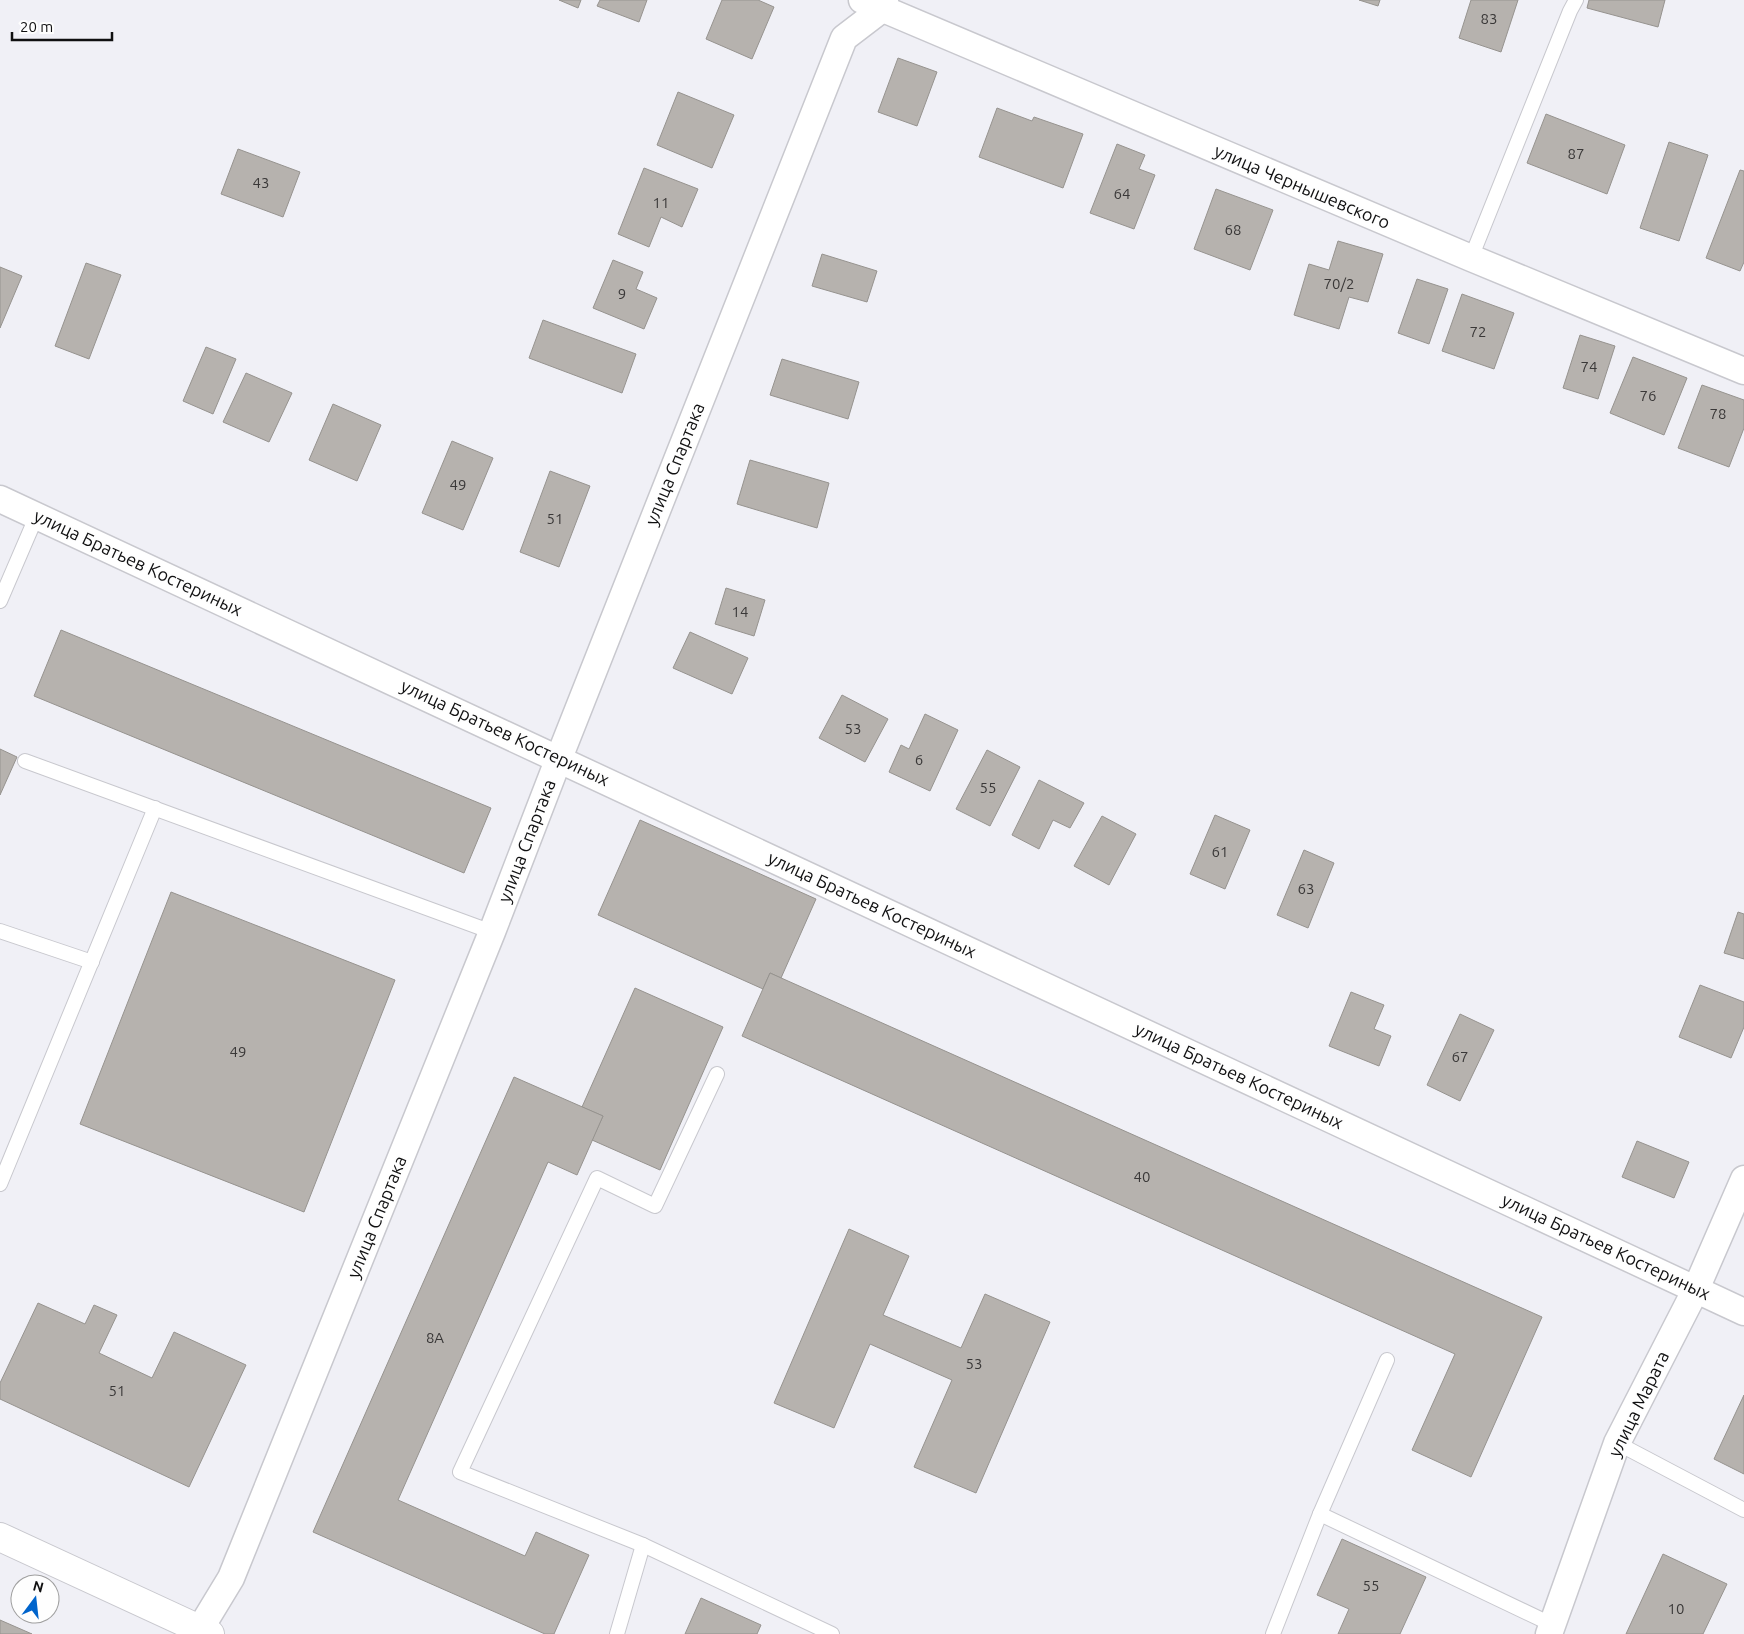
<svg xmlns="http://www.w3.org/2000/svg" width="1744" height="1634" font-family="Ubuntu,sans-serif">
<rect width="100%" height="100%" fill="#f0f0f6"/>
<g fill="#b6b2ae" stroke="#96938f">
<polygon points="559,0 581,0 578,8"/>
<polygon points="600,0 647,0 639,22 597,6"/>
<polygon points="722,0 758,0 774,7 752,59 706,39"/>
<polygon points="1359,0 1380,0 1378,6"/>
<polygon points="1471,0 1518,0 1501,52 1459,38"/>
<polygon points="1589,0 1665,0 1658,27 1587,8"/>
<polygon points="898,58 937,72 917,126 878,112"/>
<polygon points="678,92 734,115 712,168 657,145"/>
<polygon points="997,108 1032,121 1034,117 1083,134 1063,188 979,157"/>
<polygon points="1546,114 1625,145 1607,194 1527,163"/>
<polygon points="1669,142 1708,155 1679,241 1640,228"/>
<polygon points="1117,144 1145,155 1139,169 1155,175 1134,229 1090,213"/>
<polygon points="238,149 300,172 283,217 221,194"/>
<polygon points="644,168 698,189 682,227 661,217 649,247 618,234"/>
<polygon points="1740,170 1744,171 1744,262 1740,271 1706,258"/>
<polygon points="1216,189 1273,210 1250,270 1194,249"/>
<polygon points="1338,241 1383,254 1368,302 1349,297 1339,329 1294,315 1309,264 1329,270"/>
<polygon points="822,254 877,271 867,302 812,286"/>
<polygon points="613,260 643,272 636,289 657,298 644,329 593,308"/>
<polygon points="86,263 121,275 89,359 55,346"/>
<polygon points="0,267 22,276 0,328"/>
<polygon points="1417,279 1448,289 1429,344 1398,333"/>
<polygon points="1462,294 1514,313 1494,369 1442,351"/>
<polygon points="543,320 636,354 622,393 529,358"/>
<polygon points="1580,335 1615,346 1598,399 1563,388"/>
<polygon points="206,347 236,359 213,414 183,401"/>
<polygon points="1633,357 1687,378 1664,435 1610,413"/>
<polygon points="782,359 859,382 848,419 770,395"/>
<polygon points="246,373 292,393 269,442 223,422"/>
<polygon points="1702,385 1744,400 1744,428 1729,467 1678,448"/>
<polygon points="333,404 381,425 357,481 309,460"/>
<polygon points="452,441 493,458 463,530 422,513"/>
<polygon points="750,460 829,483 817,528 737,504"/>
<polygon points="550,471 590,486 559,567 520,552"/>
<polygon points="726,588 765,600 754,636 715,624"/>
<polygon points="61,630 491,808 464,873 34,696"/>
<polygon points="690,632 748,658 732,694 673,668"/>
<polygon points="842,695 888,719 865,762 819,738"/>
<polygon points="925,714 958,730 930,791 889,772 901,745 909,749"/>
<polygon points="0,749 17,757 0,795"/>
<polygon points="987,750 1020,767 990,826 956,809"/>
<polygon points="1039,780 1084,803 1070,828 1053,820 1039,849 1012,835"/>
<polygon points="1215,815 1250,830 1225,889 1190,874"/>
<polygon points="1102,816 1136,834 1109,885 1074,866"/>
<polygon points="640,820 816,899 781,978 770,973 763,989 598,915"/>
<polygon points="1304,850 1334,863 1308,928 1277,915"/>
<polygon points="171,892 395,980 304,1212 80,1124"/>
<polygon points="1738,912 1744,914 1744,959 1724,953"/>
<polygon points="770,973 1542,1317 1471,1477 1412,1450 1455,1354 742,1036"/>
<polygon points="1700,985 1744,1002 1744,1027 1731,1058 1679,1037"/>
<polygon points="635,988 723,1027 660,1170 592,1140 603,1116 582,1107"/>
<polygon points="1351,992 1384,1005 1374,1029 1391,1036 1379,1066 1329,1046"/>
<polygon points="1460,1014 1494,1030 1460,1101 1427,1085"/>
<polygon points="514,1077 603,1116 577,1175 548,1162 398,1500 525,1556 536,1532 589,1555 554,1634 545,1634 313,1532"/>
<polygon points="1637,1141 1689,1162 1674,1198 1622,1177"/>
<polygon points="849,1229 909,1256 883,1315 961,1348 985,1294 1050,1322 976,1493 914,1467 952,1380 870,1344 834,1428 774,1403"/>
<polygon points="38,1303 85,1324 94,1305 117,1315 99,1353 152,1378 174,1332 246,1365 189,1487 0,1399 0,1383"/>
<polygon points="1744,1395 1744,1474 1714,1459"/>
<polygon points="1342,1539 1426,1577 1400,1634 1338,1634 1349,1609 1317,1595"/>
<polygon points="1663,1554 1727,1584 1703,1634 1626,1634"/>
<polygon points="701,1598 761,1625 757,1634 685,1634"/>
<polygon points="0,1620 32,1634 0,1634"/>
</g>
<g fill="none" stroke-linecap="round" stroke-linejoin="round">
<g stroke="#c8c8ce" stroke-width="16">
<g id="lane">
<polyline points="1471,258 1570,11 1576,0"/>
<polyline points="0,601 37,515"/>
<polyline points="25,761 492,932"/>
<polyline points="0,931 92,962"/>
<polyline points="717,1074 655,1206 597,1178 460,1472 643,1545 832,1634"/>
<polyline points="0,1184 155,808"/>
<polyline points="1387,1360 1320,1514 1553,1625"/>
<polyline points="1617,1443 1744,1510"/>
<polyline points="617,1634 643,1545"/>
<polyline points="1273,1634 1320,1514"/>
</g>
</g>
<g stroke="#c8c8ce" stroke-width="29">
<g id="street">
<polyline points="862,0 1471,258 1744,371"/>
<polyline points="0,499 1744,1312"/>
<polyline points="197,1634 231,1578 492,932 559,758 844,38 882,9 885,0"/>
<polyline points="1549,1634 1617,1443 1696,1289 1744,1179"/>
</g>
</g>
<g stroke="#c8c8ce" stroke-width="30">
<polyline id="secondary" points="0,1537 210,1634"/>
</g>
<use href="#lane" stroke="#fff" stroke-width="14"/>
<use href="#street" stroke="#fff" stroke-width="26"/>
<use href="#secondary" stroke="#fff" stroke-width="28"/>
</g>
<g text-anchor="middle" stroke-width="4" stroke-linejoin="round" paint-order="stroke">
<g font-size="15" fill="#3a3838">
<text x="1489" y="24">83</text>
<text x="1576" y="159">87</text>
<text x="261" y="188">43</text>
<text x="1122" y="199">64</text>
<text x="661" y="208">11</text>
<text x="1233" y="235">68</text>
<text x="1339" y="289">70/2</text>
<text x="622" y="299">9</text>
<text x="1478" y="337">72</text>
<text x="1589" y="372">74</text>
<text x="1648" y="401">76</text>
<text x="1718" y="419">78</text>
<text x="458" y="490">49</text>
<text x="555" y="524">51</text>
<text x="740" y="617">14</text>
<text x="853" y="734">53</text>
<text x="919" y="765">6</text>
<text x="988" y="793">55</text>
<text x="1220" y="857">61</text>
<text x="1306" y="894">63</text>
<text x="238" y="1057">49</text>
<text x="1460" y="1062">67</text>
<text x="1142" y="1182">40</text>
<text x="435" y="1343">8А</text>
<text x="974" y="1369">53</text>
<text x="117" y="1396">51</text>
<text x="1371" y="1591">55</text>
<text x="1676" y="1614">10</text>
</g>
<g font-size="18" fill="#101011" stroke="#fefefe">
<text transform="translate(1302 187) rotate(23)" y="6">улица Чернышевского</text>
<text transform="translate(675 464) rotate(-68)" y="6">улица Спартака</text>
<text transform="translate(138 563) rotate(25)" y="6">улица Братьев Костериных</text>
<text transform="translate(505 733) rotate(25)" y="6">улица Братьев Костериных</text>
<text transform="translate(527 841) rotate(-69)" y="6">улица Спартака</text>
<text transform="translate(872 905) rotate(25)" y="6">улица Братьев Костериных</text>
<text transform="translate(1239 1076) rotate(25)" y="6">улица Братьев Костериных</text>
<text transform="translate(377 1217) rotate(-68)" y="6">улица Спартака</text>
<text transform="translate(1606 1247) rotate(25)" y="6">улица Братьев Костериных</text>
<text transform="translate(1639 1404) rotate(-64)" y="6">улица Марата</text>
</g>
</g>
<g transform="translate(35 1599) rotate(15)"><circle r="24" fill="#fefefe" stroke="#9f9f9f"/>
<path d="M0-4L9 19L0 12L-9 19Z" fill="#0064cc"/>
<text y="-8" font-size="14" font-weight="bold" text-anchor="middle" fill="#101011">N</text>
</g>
<path d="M12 32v8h100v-8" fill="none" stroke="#101011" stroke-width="2.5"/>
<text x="20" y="32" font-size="15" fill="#101011" stroke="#fefefe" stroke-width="4" paint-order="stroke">20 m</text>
</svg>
